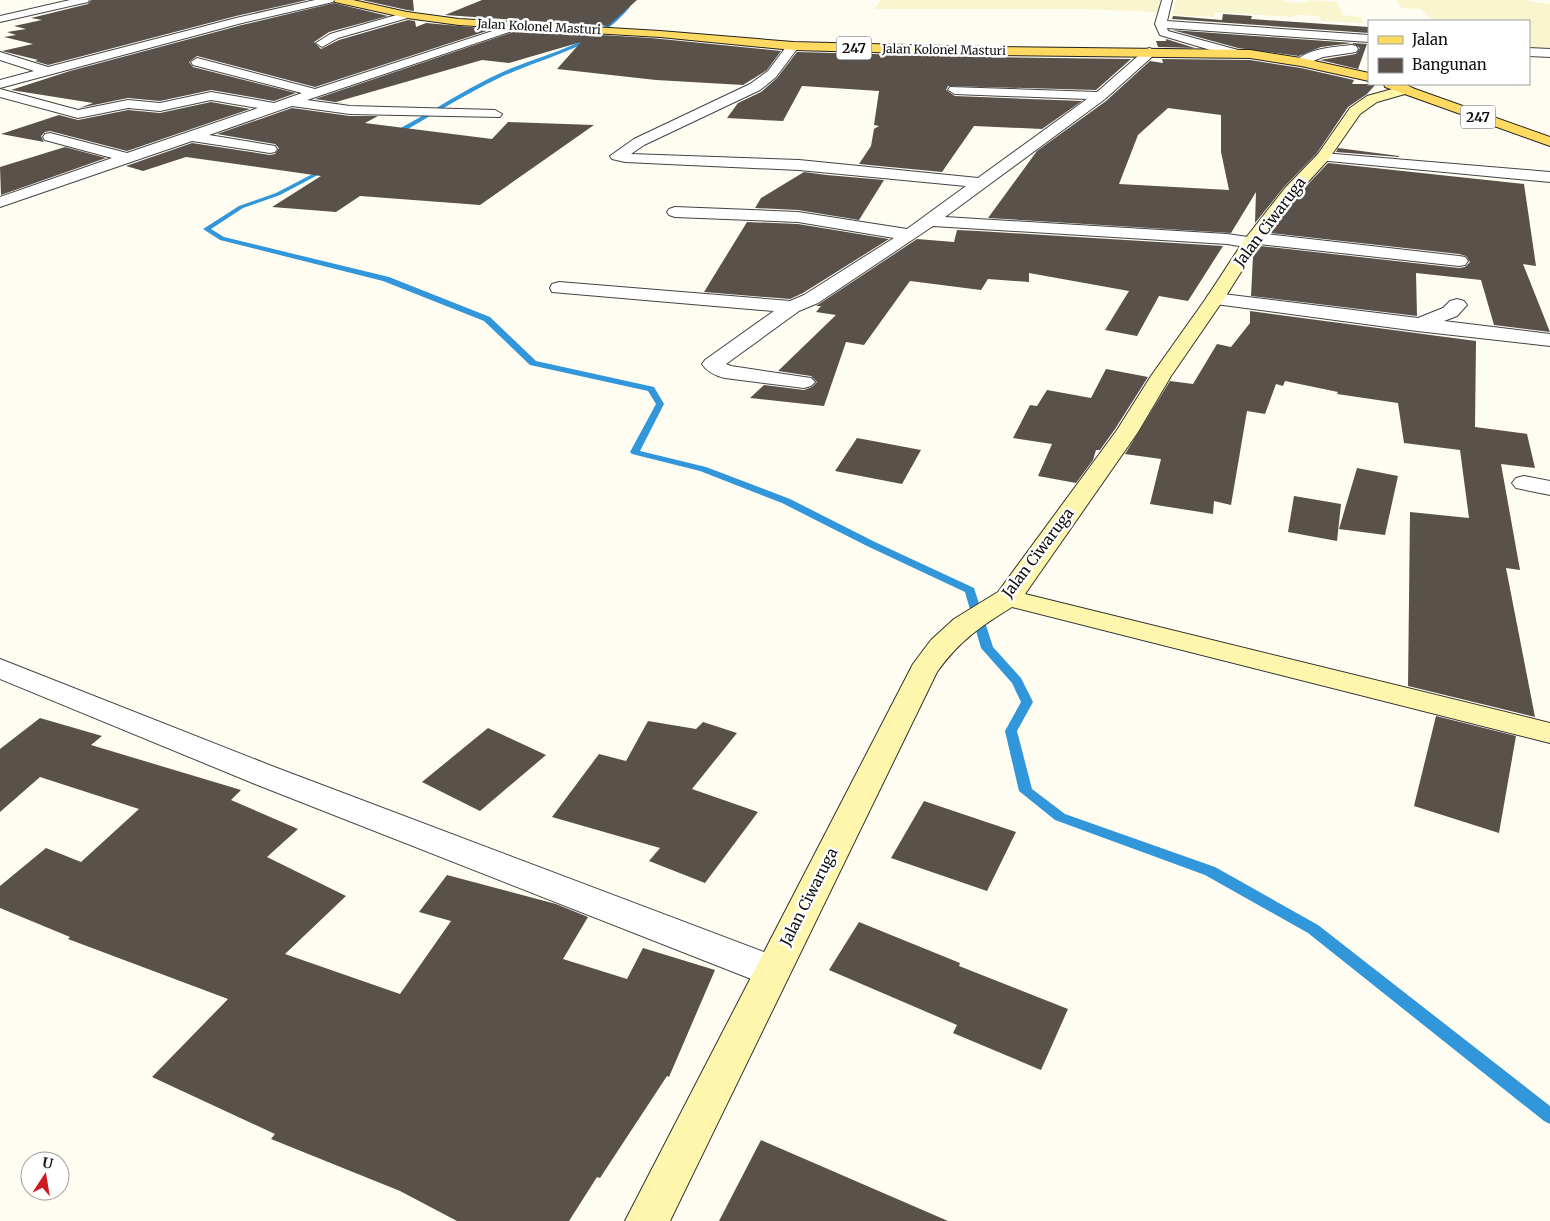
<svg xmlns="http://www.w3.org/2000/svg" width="1550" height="1221" font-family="Merriweather,serif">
<rect width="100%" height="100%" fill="#fffdf2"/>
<g fill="#f8f5cf">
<polygon points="881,0 1160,0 1160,5 1157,12 1082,9 874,9"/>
<polygon points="1176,0 1284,0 1285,2 1309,3 1307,0 1337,2 1343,15 1361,17 1364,23 1321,21 1319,16 1294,15 1293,17 1214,12 1215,17 1172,15"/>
<polygon points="1396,0 1528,0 1531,2 1550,4 1550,50 1529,49 1529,21 1433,21 1421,9 1401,8"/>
</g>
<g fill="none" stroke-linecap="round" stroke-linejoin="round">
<g fill="#3196da" fill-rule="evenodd">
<path d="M617,0H622L630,7C595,50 544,56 497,79C462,96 429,117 396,136L391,135C402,126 418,119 431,111C457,96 483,80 512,68C555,51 593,44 625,7Z"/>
<polygon points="326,167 331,168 280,195 243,208 211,229 224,237 389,277 490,317 536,361 654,387 664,404 640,451 706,467 790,499 875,542 974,588 993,647 1021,678 1033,702 1017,731 1032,789 1065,814 1215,867 1318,925 1550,1106 1550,1124 1544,1121 1308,933 1205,875 1055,820 1019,791 1005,731 1021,702 1012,683 981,648 965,592 867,546 782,503 700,471 632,454 630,452 656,404 648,391 530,365 484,321 383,281 220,240 203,229 239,206 276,193"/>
</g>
</g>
<g fill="#5a514b" fill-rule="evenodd">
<polygon points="91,0 307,0 236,16 48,65 35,61 38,60 2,51 33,44 4,37 16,35 7,32 26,29 14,26 42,20 31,18 88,4"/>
<polygon points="362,0 413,0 414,11 407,10"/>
<polygon points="482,0 637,0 608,26 445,15"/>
<polygon points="334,3 388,16 329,32 314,42 321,49 339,40 408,20 415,21 416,27 426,23 493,29 315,87 197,56 189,62 193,67 296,93 274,101 211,90 160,101 128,98 79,108 93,103 11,90 70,71 242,25"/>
<polygon points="1223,14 1252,16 1251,19 1369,27 1369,33 1172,19 1173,16 1222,20"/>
<polygon points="519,30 651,38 781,51 767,70 743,85 656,80 557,69 581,42 509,63 482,60 336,102 348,104 315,99"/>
<polygon points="1172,30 1367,44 1358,69 1320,60 1356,54 1360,48 1352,43 1321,47 1299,56 1238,48"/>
<polygon points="1166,39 1195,48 1158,47 1156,41 1166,41"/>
<polygon points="797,52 985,57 1131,59 1096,90 948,86 946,90 955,96 1082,101 1042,129 974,126 942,172 859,164 871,146 874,129 879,126 874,125 879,91 802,86 783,121 727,118 738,103 761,92 777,78"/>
<path d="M1162,59L1250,60L1301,68L1354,80L1352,84H1376L1367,94L1348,107L1317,153L1284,187L1255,223L1256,192L1231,233L988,218L1037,151L1106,101L1150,61L1163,63ZM1168,108L1221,115V152L1229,190L1119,184L1138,135Z"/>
<polygon points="211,102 250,109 127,151 50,131 45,132 41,136 44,142 1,134 59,115 78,120 128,110 160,113"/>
<polygon points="292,108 350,116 378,116 365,123 492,139 508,122 594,125 480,205 360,196 336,212 272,207 321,176 186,157 143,171 126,166 192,143 270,155 275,154 279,148 275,144 217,134"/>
<polygon points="65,147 106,158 1,195 0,167"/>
<polygon points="1338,148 1399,156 1399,157 1336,152"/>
<polygon points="1328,163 1524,184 1536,266 1523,264 1550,332 1494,325 1481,280 1416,273 1417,316 1251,296 1253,256 1260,246 1459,268 1465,267 1470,262 1466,256 1459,254 1270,233 1298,195"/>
<polygon points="804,172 827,175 884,180 859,220 798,210 755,208 761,198"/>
<polygon points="747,222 798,224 889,239 803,293 790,299 704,292"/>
<polygon points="957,230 978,231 1223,246 1188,301 1159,296 1137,336 1105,330 1129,291 1029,273 1029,282 988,279 981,290 910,281 864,345 846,342 824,406 750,398 764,385 804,390 812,387 817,382 811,376 778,371 836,315 816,312 821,306 816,306 917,239 954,242"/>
<polygon points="1250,311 1476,341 1475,427 1527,434 1535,468 1501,464 1520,570 1506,568 1535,717 1408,686 1410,512 1469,518 1460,450 1404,443 1398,403 1337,394 1338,392 1285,381 1283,386 1276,384 1265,414 1247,411 1231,505 1214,501 1213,514 1150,504 1161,459 1125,454 1170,381 1193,384 1217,344 1231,347 1250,323"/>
<polygon points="1106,369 1148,377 1115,429 1100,450 1096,450 1093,460 1076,483 1038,476 1052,444 1013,438 1030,405 1037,406 1047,390 1091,398"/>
<polygon points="857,438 921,450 902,484 835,471"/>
<polygon points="1357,468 1398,476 1385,535 1339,529"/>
<polygon points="1294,496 1341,504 1337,541 1288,532"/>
<polygon points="1436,716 1516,736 1499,833 1414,806"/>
<polygon points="40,718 102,736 91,745 241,790 231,800 298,829 267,857 346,896 285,954 400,994 451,921 419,912 447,875 556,904 588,917 563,959 627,979 643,948 715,970 669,1077 667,1076 600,1178 597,1177 569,1221 457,1221 400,1191 271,1139 275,1134 152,1077 228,999 68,939 70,937 0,908 0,886 46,848 81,862 139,809 40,777 0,812 0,749"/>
<polygon points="648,721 696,729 703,722 737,733 692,789 758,812 705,883 649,861 660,848 552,817 599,754 626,761"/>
<polygon points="488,728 546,755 480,811 422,782"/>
<polygon points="924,801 1016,832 987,891 891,858"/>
<polygon points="859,922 960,963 959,966 1068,1009 1041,1070 953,1033 957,1025 829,970"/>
<polygon points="761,1140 948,1221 719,1221"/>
</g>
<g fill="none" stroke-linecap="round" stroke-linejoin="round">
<g stroke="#434343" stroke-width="2">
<g id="street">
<polygon points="70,0 89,0 88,2 0,22 0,16"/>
<polygon points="315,0 334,0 333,2 242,23 0,88 0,80 34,71 0,60 0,52 48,67 236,18"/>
<polygon points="1162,0 1172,0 1167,21 1369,35 1369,42 1167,28 1168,31 1238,50 1240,53 1234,57 1160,35 1155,24"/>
<polygon points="407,12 411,13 412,15 411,17 338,38 322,47 316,43 330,34"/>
<polygon points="514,24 520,27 518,29 307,100 350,106 495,110 502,114 500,117 350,114 292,106 209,135 275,146 277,149 275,152 270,153 192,141 0,207 0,197 112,158 45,140 43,137 45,134 50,133 127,153 258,108 211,100 160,111 128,108 78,118 0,97 0,89 78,110 128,100 160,103 211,92 274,103 302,93 193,65 191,62 197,58 315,89"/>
<path d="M793,42L799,46L797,49L776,77L760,90L644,145L631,154L799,160L978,178L1087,99L955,94L948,90L950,87L1097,92L1146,49L1150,48L1156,52L1154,55L1105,99L945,217L1227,234L1248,237L1250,234L1256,233L1459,256L1465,257L1468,261L1465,265L1459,266L1259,244L1257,247L1251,248L1227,244L933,226L818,303L799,311L726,364L731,366L811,378L815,382L811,386L804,388L725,378C716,376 707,372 702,364L705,360L774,311L552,292L550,288L552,284L559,282L790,301L804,295L894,238L798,222L675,217L669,215L667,212L669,209L675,207L798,212L907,229L966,186L799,170L625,162L612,159L610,156L634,139L750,84L768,71L789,43Z"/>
<path d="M1352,45L1356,46L1358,49L1356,52L1323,57L1301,66L1295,62C1307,48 1335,47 1352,45Z"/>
<polygon points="1529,48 1550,49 1550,57 1529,56"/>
<polygon points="1323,153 1550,172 1550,182 1318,160 1316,157 1318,154"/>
<polygon points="1215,293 1418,318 1443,308 1450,301 1457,299 1464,301 1467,305 1457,316 1444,321 1550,334 1550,346 1417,331 1208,303 1206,299 1208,295"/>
<polygon points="1524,476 1550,481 1550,495 1516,488 1512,483 1516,478"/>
<polygon points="0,659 277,768 785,960 791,971 785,982 772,986 759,982 255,784 0,679"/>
</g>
</g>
<g stroke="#323232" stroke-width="2">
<path id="secondary" d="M1407,85L1414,89L1412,92L1377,102L1360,114L1328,160L1297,194L1258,245L1224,299L1171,376L1138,432L1025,594L1550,723V743L1012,607C980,627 960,640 937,672L670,1221H625L913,664L931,640L954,619L998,592L1117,430L1151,376L1207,297L1245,239L1285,188L1318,154L1350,108L1367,96Z"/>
</g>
<g stroke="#212121" stroke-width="2">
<g id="primary">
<polygon points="334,0 353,0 407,12 459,19 660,31 793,42 985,47 1250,50 1301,58 1369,73 1369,81 1301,66 1250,58 985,55 793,50 660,37 459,25 407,18 335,2"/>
<polygon points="1384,84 1401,84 1550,137 1550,146 1385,87"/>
</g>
</g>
<use href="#street" fill="#fff" fill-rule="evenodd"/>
<use href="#secondary" fill="#fff6ad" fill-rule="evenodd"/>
<use href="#primary" fill="#ffda62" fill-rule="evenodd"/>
</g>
<g text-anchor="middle" stroke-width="5" stroke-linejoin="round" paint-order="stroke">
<g font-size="12" fill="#101010" stroke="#fff">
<text transform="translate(539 27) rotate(3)" y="4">Jalan Kolonel Masturi</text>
<text transform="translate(944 50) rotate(1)" y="4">Jalan Kolonel Masturi</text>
</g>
<g fill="#fff" stroke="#585858" stroke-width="1">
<rect x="836.5" y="36.5" width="35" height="23" rx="4"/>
<rect x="1460.5" y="105.5" width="35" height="23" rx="4"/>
</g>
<g font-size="14" font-weight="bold" fill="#101010">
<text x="854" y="53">247</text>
<text x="1478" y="122">247</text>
</g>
<g font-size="15" fill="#101010" stroke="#fff">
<text transform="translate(1270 222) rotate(-53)" y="5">Jalan Ciwaruga</text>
<text transform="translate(1038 553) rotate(-53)" y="5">Jalan Ciwaruga</text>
<text transform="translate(809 897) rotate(-63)" y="5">Jalan Ciwaruga</text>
</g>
</g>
<rect x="1368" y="20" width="162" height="65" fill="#ffffff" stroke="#9f9f9f"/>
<rect x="1378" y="36" width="25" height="8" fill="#ffda62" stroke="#9f9f9f"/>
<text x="1412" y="45" font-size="15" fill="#101010">Jalan</text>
<rect x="1378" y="58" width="25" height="15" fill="#5a514b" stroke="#9f9f9f"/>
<text x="1412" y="70" font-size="15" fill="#101010">Bangunan</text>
<g transform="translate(45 1176) rotate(12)"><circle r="24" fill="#ffffff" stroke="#9f9f9f"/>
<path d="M0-4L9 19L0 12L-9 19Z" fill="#ce1921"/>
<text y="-8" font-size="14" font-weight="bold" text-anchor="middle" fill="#101010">U</text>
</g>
</svg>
